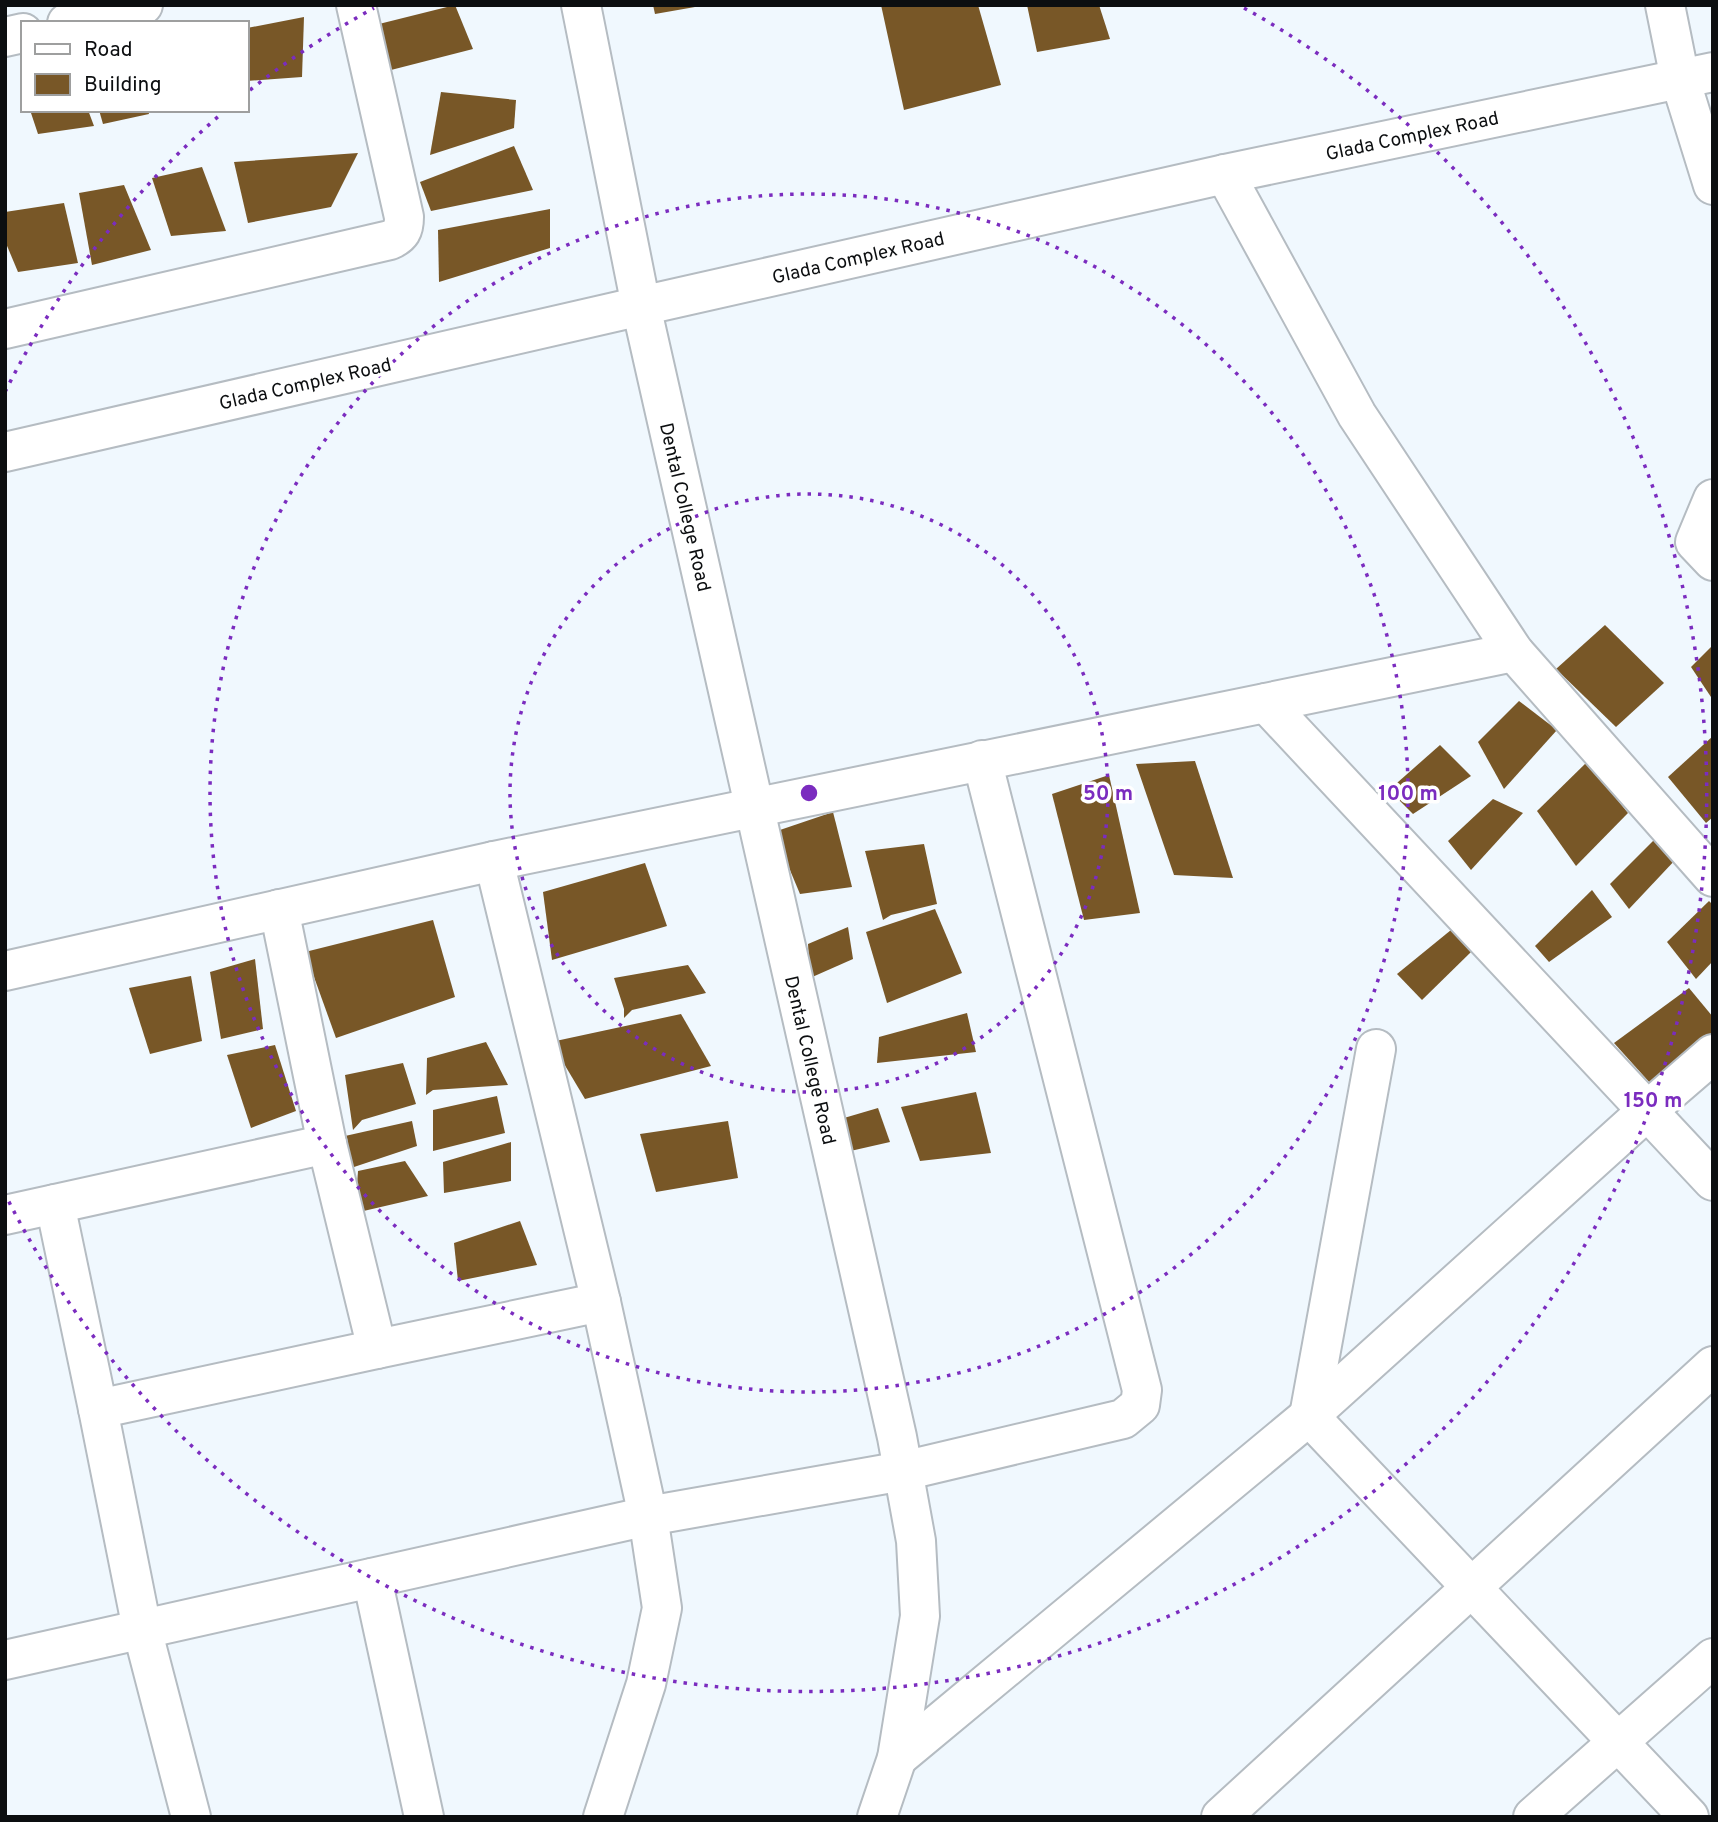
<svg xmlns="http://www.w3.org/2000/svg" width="1718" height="1822" font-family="Overpass,sans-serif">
<rect width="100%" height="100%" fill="#f0f8fe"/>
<g fill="#785727">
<polygon points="455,5 473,49 391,70 379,24"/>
<polygon points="653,5 695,5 695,7 655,14"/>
<polygon points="881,5 978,5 1001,85 904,110"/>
<polygon points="1027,5 1099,5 1110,39 1037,52"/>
<polygon points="304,17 302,77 247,81 247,28"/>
<polygon points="441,92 516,100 514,128 430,155"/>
<polygon points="30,110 88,110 94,126 38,134"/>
<polygon points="99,110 148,110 149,114 103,124"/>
<polygon points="514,146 533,190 431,211 420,182"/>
<polygon points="358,153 331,207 248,223 234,162"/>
<polygon points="202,167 226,231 171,236 152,178"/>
<polygon points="124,185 151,250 92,265 79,193"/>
<polygon points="64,203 78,263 18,272 5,241 5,212"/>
<polygon points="550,209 550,248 439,282 438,230"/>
<polygon points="1605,625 1664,683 1616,727 1556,669"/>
<polygon points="1713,645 1713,700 1691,667"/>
<polygon points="1519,701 1557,730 1504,789 1478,742"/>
<polygon points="1713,736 1713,817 1706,823 1668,777"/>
<polygon points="1440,745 1471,776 1413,814 1389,790"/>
<polygon points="1195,761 1233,878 1174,875 1136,764"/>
<polygon points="1587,762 1628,813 1576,866 1537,811"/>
<polygon points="1109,775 1140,913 1084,920 1052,794"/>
<polygon points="1493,799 1523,813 1471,870 1448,841"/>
<polygon points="833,812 852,887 800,894 774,832"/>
<polygon points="1655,839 1677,858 1629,909 1610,884"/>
<polygon points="924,844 937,904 891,915 883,920 865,851"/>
<polygon points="645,863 667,926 552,960 543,892"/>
<polygon points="1592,890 1612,917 1549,962 1535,946"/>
<polygon points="1709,901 1713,905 1713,961 1696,979 1667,942"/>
<polygon points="935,909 962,973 887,1003 866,932"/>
<polygon points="433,920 455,997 336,1038 305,952"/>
<polygon points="848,927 853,959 810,978 808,944"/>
<polygon points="1451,930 1471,952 1422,1000 1397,974"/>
<polygon points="255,959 263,1029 221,1039 210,972"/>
<polygon points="688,965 706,993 632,1010 624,1018 624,1009 614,978"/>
<polygon points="191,976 202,1041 150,1054 129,988"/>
<polygon points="1689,988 1713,1017 1713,1034 1650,1083 1614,1043"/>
<polygon points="967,1013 976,1052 877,1063 879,1037"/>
<polygon points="681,1014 711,1066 585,1099 551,1042"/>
<polygon points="486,1042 508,1085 433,1090 426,1095 427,1058"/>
<polygon points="275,1045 296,1111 251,1128 227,1055"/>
<polygon points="403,1063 416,1104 362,1120 353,1130 345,1075"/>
<polygon points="976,1092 991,1153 920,1161 901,1107"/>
<polygon points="497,1096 505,1133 433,1151 433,1110"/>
<polygon points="878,1108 890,1142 846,1152 844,1118"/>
<polygon points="412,1121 417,1146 351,1168 345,1136"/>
<polygon points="728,1121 738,1178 656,1192 640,1134"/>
<polygon points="511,1142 511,1181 444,1193 443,1162"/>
<polygon points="405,1161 428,1196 355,1213 358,1171"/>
<polygon points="520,1221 537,1265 458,1281 454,1243"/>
</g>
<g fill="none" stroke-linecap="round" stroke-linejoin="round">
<g stroke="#b5bcc2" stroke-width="42">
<g id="street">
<polyline points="581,5 641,306 897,1437 916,1541 920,1616 897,1758 877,1817"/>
<polyline points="1665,5 1680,79 1713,185"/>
<polyline points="67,23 143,5"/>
<polyline points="5,37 23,33"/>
<polyline points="1225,174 1357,415 1514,652 1713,877"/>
<path d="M5,329L390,240C401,235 404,230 404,217L356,5"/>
<polyline points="1713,499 1695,542 1713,561"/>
<polyline points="1266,703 1713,1181"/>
<polyline points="494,861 601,1302 648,1516 662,1608 646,1684 603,1817"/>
<polyline points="5,971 494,861 1514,652"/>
<polyline points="55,1204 98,1409"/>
<polyline points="5,1215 327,1144"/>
<polyline points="377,1349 601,1302"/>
<polyline points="1309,1416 1689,1817"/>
<polyline points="1309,1416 1376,1049"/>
<polyline points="372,1578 424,1817"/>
<polyline points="5,1660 648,1516 903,1471 1123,1419 1140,1405 1142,1390 982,760"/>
<polyline points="897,1758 1309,1416 1647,1111 1713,1054"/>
<polyline points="191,1817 142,1629 98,1409 377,1349 327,1144 279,909"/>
<polyline points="1221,1817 1713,1366"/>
<polyline points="1533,1817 1713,1658"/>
</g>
</g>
<g stroke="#b5bcc2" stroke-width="42">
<polyline id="secondary" points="5,452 641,306 1225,174 1713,72"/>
</g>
<use href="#street" stroke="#fff" stroke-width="38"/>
<use href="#secondary" stroke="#fff" stroke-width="38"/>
</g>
<g fill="none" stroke="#7b2cbf" stroke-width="3.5" stroke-dasharray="3.5 7">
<circle cx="809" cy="793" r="299"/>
<circle cx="809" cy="793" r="599"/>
<path d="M5 392A898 898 0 0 1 220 115M250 90A898 898 0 0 1 374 8M1244 8A898 898 0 1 1 5 1194"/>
</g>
<g text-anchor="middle" stroke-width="7" stroke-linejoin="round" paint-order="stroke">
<g font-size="19" fill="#0c0e10" stroke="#fff">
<text transform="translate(1412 135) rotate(-12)" y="7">Glada Complex Road</text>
<text transform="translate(858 257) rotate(-13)" y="7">Glada Complex Road</text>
<text transform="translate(305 383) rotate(-13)" y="7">Glada Complex Road</text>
<text transform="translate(686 507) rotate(77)" y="7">Dental College Road</text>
<text transform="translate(811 1060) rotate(77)" y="7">Dental College Road</text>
</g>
</g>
<circle cx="809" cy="793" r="10" fill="#7b2cbf" stroke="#fff" stroke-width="3.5"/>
<g font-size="21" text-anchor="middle" font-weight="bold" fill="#7b2cbf" stroke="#fff" stroke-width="7" stroke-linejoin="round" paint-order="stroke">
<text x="1108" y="800">50 m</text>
<text x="1408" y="800">100 m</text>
<text x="1653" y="1107">150 m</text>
</g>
<rect width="1718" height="1822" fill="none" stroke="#0c0e10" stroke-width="14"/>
<rect x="21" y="21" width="228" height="91" fill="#ffffff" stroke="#9e9f9f" stroke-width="2"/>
<rect x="35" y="44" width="35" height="10" fill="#ffffff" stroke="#9e9f9f" stroke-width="2"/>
<text x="84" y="56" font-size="21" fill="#0c0e10">Road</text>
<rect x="35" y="74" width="35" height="21" fill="#785727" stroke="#9e9f9f" stroke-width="2"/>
<text x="84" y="91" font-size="21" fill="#0c0e10">Building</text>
</svg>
